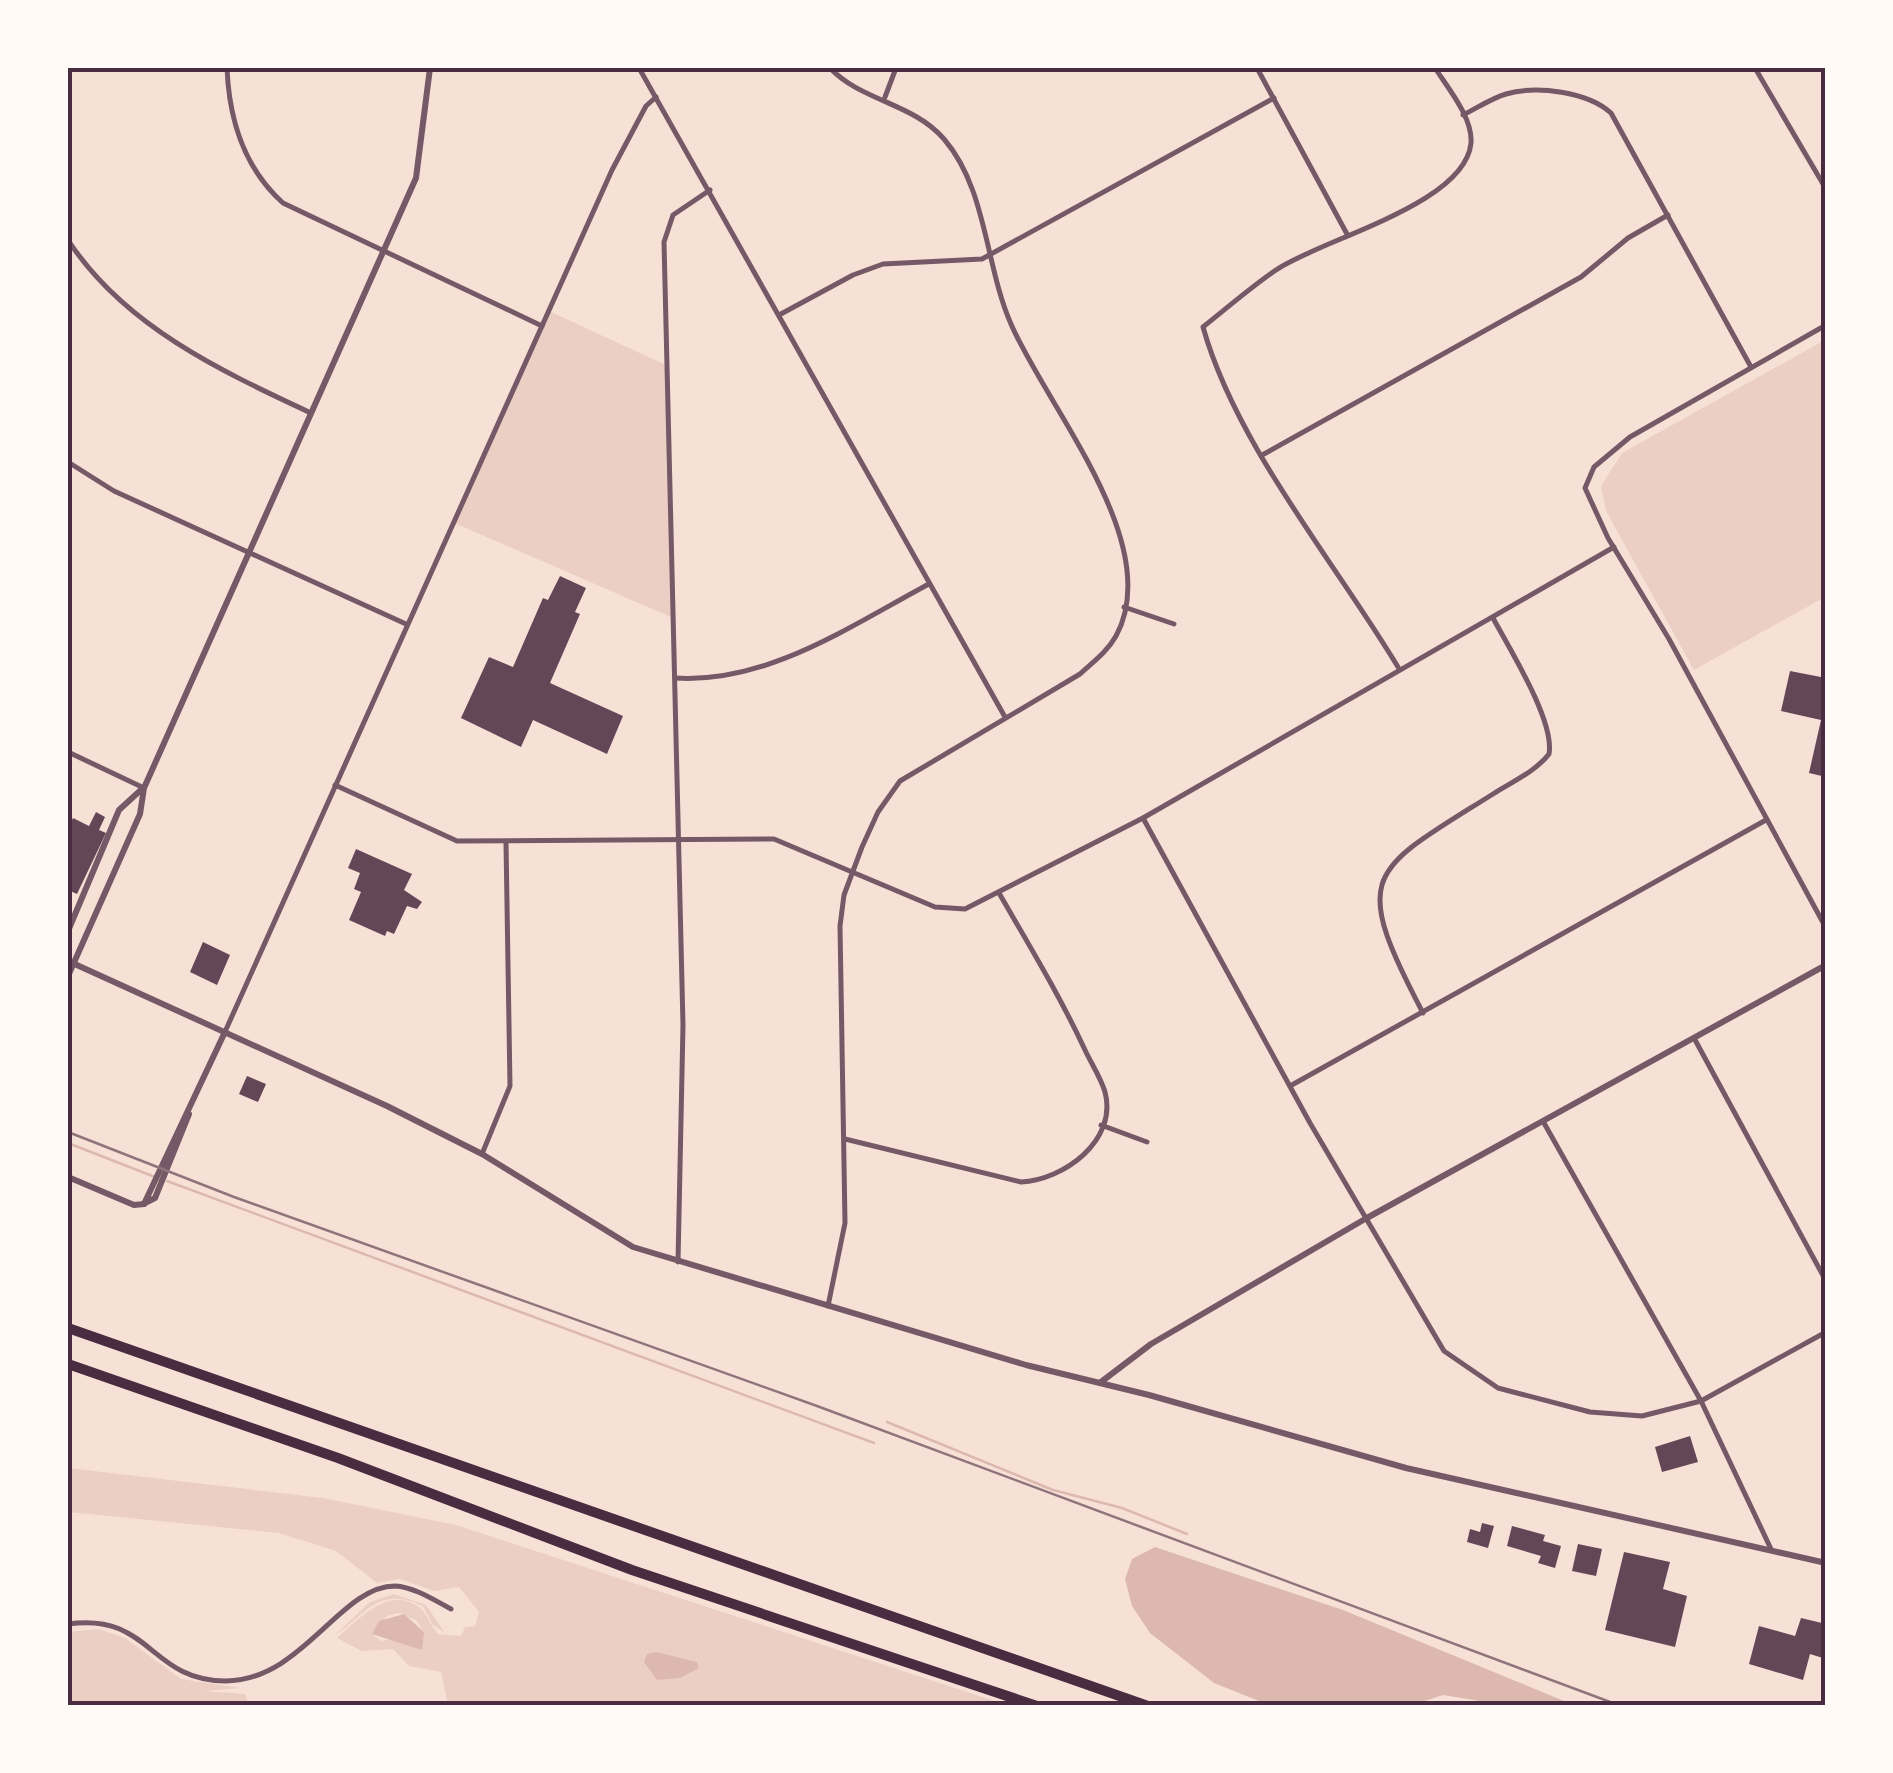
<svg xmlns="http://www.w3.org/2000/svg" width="1893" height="1773" font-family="Manrope,sans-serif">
<rect width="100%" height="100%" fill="#f7e1d7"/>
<g fill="#ebcfc5" fill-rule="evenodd">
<polygon points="549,311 668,366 673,618 452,522"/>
<polygon points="1825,340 1825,597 1694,670 1606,511 1601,486 1622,453"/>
<path d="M68,1468L323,1498L456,1525L1007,1705H448L441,1672L409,1666L393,1649L362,1651L337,1638C358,1620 389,1584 420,1608C427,1614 431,1627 438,1634L461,1636L465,1627L475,1626L479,1612L459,1587L434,1591L400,1579L377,1583L336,1551L279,1533L68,1512ZM399,1613L416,1620L424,1632L381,1641L372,1634L387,1616Z"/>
<path d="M394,1594L426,1605L445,1633L432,1624L423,1606C377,1585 367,1614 334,1636L370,1602Z"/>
<polygon points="99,1629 125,1638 181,1679 240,1688 204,1691 245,1694 249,1705 68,1705 68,1632"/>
</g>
<g fill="#dcb8b0">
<polygon points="1155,1547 1343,1610 1574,1705 1505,1705 1443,1695 1412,1705 1269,1705 1214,1683 1150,1633 1132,1606 1125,1579 1132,1559"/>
<polygon points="404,1614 424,1632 422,1650 372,1634 379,1621"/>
<polygon points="656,1652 697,1662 699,1668 680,1678 657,1680 644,1662 647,1654"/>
</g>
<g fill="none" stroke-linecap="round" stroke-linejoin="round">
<g stroke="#dcb8b0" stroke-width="2.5">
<polyline points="68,1143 155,1177"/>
<polyline points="167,1181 874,1443"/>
<polyline points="887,1422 1053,1490 1122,1508 1187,1534"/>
</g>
</g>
<g fill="#644757">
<polygon points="560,576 586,588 575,612 580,614 550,683 623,716 607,754 533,720 521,747 461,718 489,657 513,667 543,598 548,600"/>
<polygon points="1790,671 1826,678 1826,777 1809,773 1821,720 1781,711"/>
<polygon points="96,812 105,817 99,830 106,833 77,894 68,890 68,829 73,818 89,826"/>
<polygon points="356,849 412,874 404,890 422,902 417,909 407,906 394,934 387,931 385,936 349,920 361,892 354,889 360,873 348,868"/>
<polygon points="203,942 230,955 217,985 190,972"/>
<polygon points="247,1076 266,1084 258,1102 239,1094"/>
<polygon points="1690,1436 1698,1462 1662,1472 1655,1447"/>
<polygon points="1482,1523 1494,1526 1488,1548 1467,1542 1470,1529 1480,1532"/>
<polygon points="1512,1526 1545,1535 1543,1541 1561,1546 1555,1568 1538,1563 1541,1556 1507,1546"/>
<polygon points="1578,1544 1602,1549 1596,1576 1572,1571"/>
<polygon points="1624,1552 1670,1562 1663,1589 1687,1596 1675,1647 1605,1630"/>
<polygon points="1801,1618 1826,1624 1826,1659 1810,1654 1803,1680 1749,1664 1759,1626 1795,1636"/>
</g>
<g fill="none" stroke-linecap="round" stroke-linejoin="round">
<g stroke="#755966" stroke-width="5">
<path d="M227,68C229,119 244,168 283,203L542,326"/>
<polyline points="639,68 1005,717"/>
<polyline points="1257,68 1347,234"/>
<polyline points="1755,68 1826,189"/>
<polyline points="885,97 896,68"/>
<path d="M1463,115C1477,108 1492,98 1506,94C1537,85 1588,92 1611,113L1751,367"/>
<path d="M68,240C124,326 221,371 311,413"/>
<polyline points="779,315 853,275 883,264 982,259 1274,98"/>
<polyline points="1826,325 1630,437 1594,467 1585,488 1608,538 1669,639 1826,928"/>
<polyline points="1264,454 1581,277 1628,238 1668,215"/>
<polyline points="68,462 114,491 406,624"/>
<polyline points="1124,607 1174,624"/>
<path d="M1398,667C1335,562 1236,445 1203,327C1227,308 1251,287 1276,270C1321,239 1465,205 1471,143C1473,118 1448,88 1435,68"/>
<path d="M675,678C767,684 850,626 929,584"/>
<polyline points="68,752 144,788"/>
<polyline points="335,785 457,841 774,839 935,907 965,909 1143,818 1614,547"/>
<polyline points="1143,818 1310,1123 1444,1351 1498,1388 1590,1412 1642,1416 1701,1401 1826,1332"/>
<path d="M1423,1013C1349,872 1369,872 1493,794C1512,782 1536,771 1549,754C1555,721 1509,648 1493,618"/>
<polyline points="224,1034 612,170 646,106 656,97"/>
<polyline points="1694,1038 1826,1281"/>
<polyline points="1290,1086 1766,820"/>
<polyline points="1544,1123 1701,1401 1771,1549"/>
<polyline points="1101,1125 1147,1142"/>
<path d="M845,1139L1021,1182C1063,1180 1118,1141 1105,1092C1101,1078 1091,1063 1085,1050C1060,996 1029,945 999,893"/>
<polyline points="482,1154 510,1086 506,843"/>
<polyline points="678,1262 683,1025 664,242 673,215 710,190"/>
<path d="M828,1306L845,1223L840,926L844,895L862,847L878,812L900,781L1080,674C1093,662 1107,652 1116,636C1166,544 1046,406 1011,324C985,265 987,189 944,139C913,103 861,101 830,68"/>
<path d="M68,1624C151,1612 149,1681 226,1681C303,1680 340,1586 395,1586C414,1587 434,1600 451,1609"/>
</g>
<g stroke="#755966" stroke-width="6">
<polyline points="68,931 119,810 143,788"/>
<polyline points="68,961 387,1106 482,1154 633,1247 1026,1365 1149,1395 1406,1468 1826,1563"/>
<polyline points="68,976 140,814 144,788 416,178 430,68"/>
<polyline points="68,1177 134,1205 144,1204"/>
<polyline points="145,1203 155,1198 189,1114"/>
<polyline points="144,1204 224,1034"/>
<polyline points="1101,1382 1151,1344 1365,1219 1826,965"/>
</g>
<g stroke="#4a2c40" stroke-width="10">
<polyline points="68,1328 1148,1706"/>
<polyline points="68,1364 338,1458 632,1570 1037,1706"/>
</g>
<polyline stroke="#8f747c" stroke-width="2.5" points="68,1132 234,1197 817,1406 1621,1706"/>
</g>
<rect width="1893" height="1773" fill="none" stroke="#fffaf5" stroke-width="140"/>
<rect x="70" y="70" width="1753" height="1633" fill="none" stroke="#4a2c40" stroke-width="4"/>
</svg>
